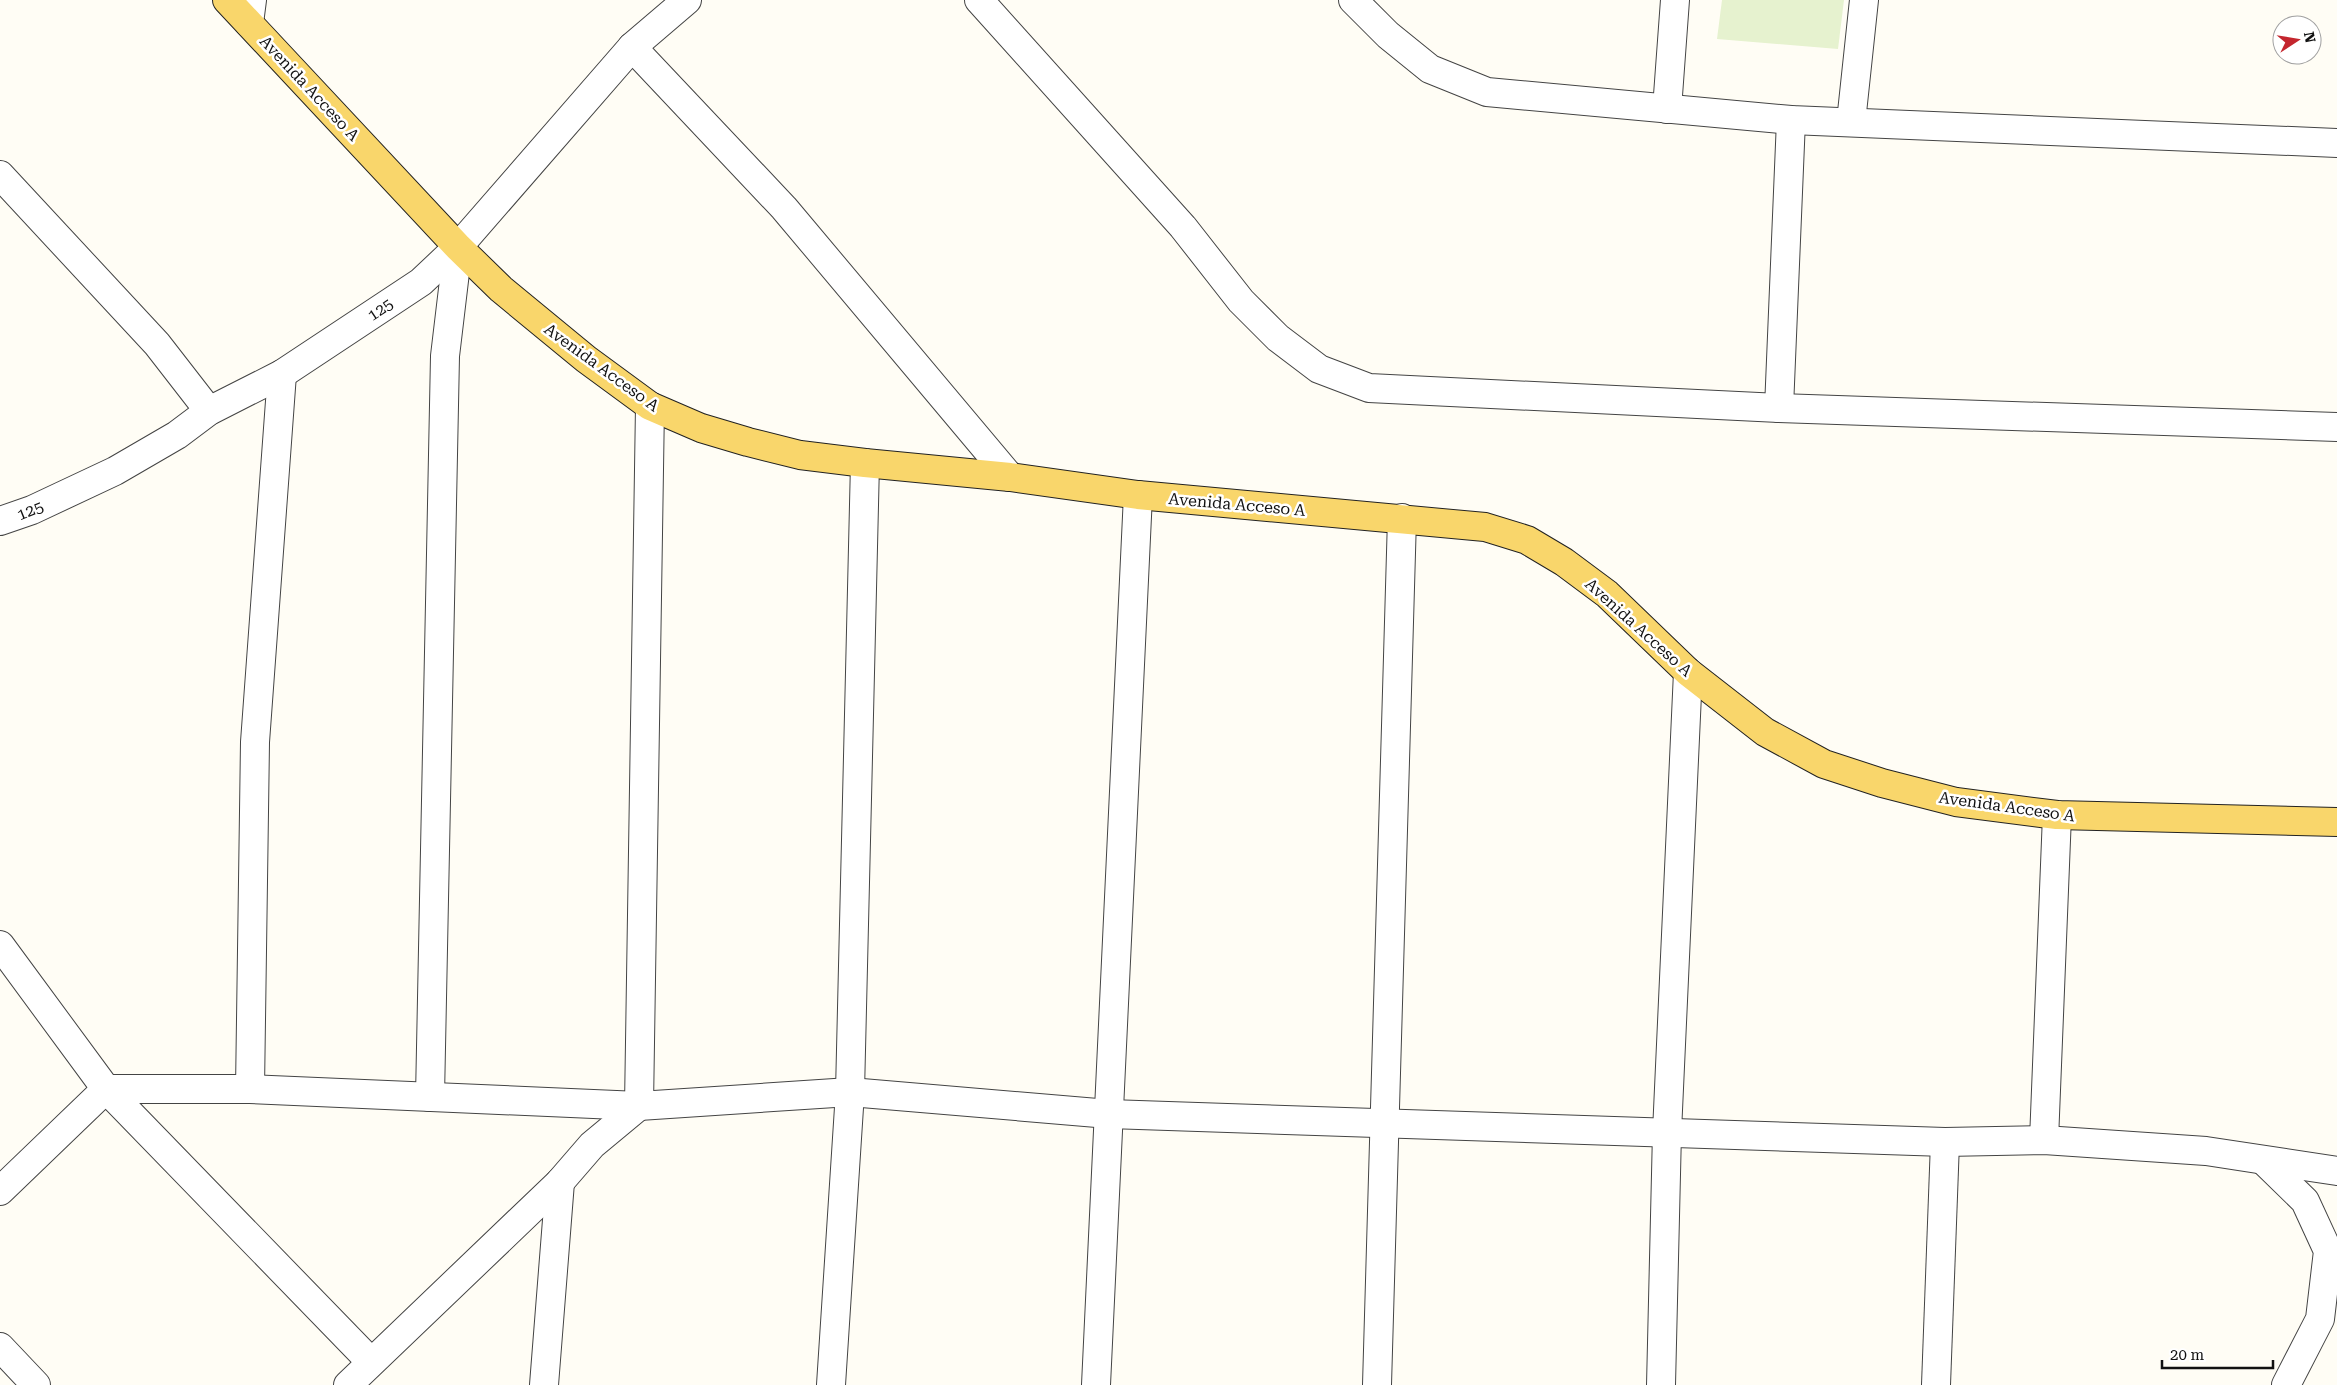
<svg xmlns="http://www.w3.org/2000/svg" width="2337" height="1385" font-family="'Roboto Serif',serif">
<rect width="100%" height="100%" fill="#fffdf5"/>
<polygon fill="#e6f2cf" points="1722,0 1844,0 1838,49 1717,39"/>
<g fill="none" stroke-linecap="round" stroke-linejoin="round">
<g stroke="#444" stroke-width="30">
<g id="minor">
<polyline points="979,0 1183,227 1241,301 1278,338 1319,369 1369,388 1779,408 2337,427"/>
<polyline points="1353,0 1388,35 1430,69 1487,92 1791,120 2337,143"/>
<polyline points="249,23 252,0"/>
<polyline points="632,47 784,208 1010,477"/>
<polyline points="1667,109 1675,0"/>
<polyline points="1851,122 1864,0"/>
<polyline points="0,175 157,344 209,411"/>
<polyline points="1779,408 1791,120"/>
<polyline points="0,521 32,510 115,471 177,435 209,411 282,374 421,282 458,247 632,47 687,0"/>
<polyline points="0,945 106,1089 371,1362"/>
<polyline points="250,1089 255,742 282,374"/>
<polyline points="430,1097 445,356 458,247"/>
<polyline points="2044,1140 2057,815"/>
<polyline points="2264,1161 2305,1201 2328,1251 2320,1319 2286,1385"/>
<polyline points="0,1191 106,1089 250,1089 639,1106 850,1092 1109,1114 1945,1142 2044,1140 2206,1151 2337,1171"/>
<polyline points="0,1347 36,1385"/>
<polyline points="348,1385 560,1182 592,1145 639,1106 650,406"/>
<polyline points="544,1385 560,1182"/>
<polyline points="831,1385 850,1092 865,463"/>
<polyline points="1096,1385 1138,495"/>
<polyline points="1377,1385 1402,518"/>
<polyline points="1661,1385 1667,1132 1688,672"/>
<polyline points="1936,1385 1945,1142"/>
</g>
</g>
<g stroke="#222" stroke-width="30">
<polyline id="major" points="227,0 458,247 501,289 586,359 650,406 701,428 748,442 800,455 865,463 1010,477 1138,495 1485,527 1527,540 1564,562 1607,594 1688,672 1765,732 1824,764 1882,783 1956,802 2057,815 2337,822"/>
</g>
<use href="#minor" stroke="#fff" stroke-width="28"/>
<use href="#major" stroke="#f9d66b" stroke-width="28"/>
</g>
<g text-anchor="middle" stroke-width="5" stroke-linejoin="round" paint-order="stroke">
<g font-size="16" fill="#111" stroke="#fff">
<text transform="translate(310 88) rotate(47)" y="6">Avenida Acceso A</text>
<text transform="translate(380 309) rotate(-34)" y="6">125</text>
<text transform="translate(602 367) rotate(36)" y="6">Avenida Acceso A</text>
<text transform="translate(1237 504) rotate(5)" y="6">Avenida Acceso A</text>
<text transform="translate(30 510) rotate(-22)" y="6">125</text>
<text transform="translate(1639 627) rotate(42)" y="6">Avenida Acceso A</text>
<text transform="translate(2007 806) rotate(8)" y="6">Avenida Acceso A</text>
</g>
</g>
<g transform="translate(2297 40) rotate(78)"><circle r="24" fill="#ffffff" stroke="#a0a0a0"/>
<path d="M0-4L9 19L0 12L-9 19Z" fill="#c4262e"/>
<text y="-8" font-size="14" font-weight="bold" text-anchor="middle" fill="#111111">N</text>
</g>
<path d="M2162 1360v8h111v-8" fill="none" stroke="#111111" stroke-width="2.5"/>
<text x="2170" y="1360" font-size="15" fill="#111111" stroke="#ffffff" stroke-width="4" paint-order="stroke">20 m</text>
</svg>
